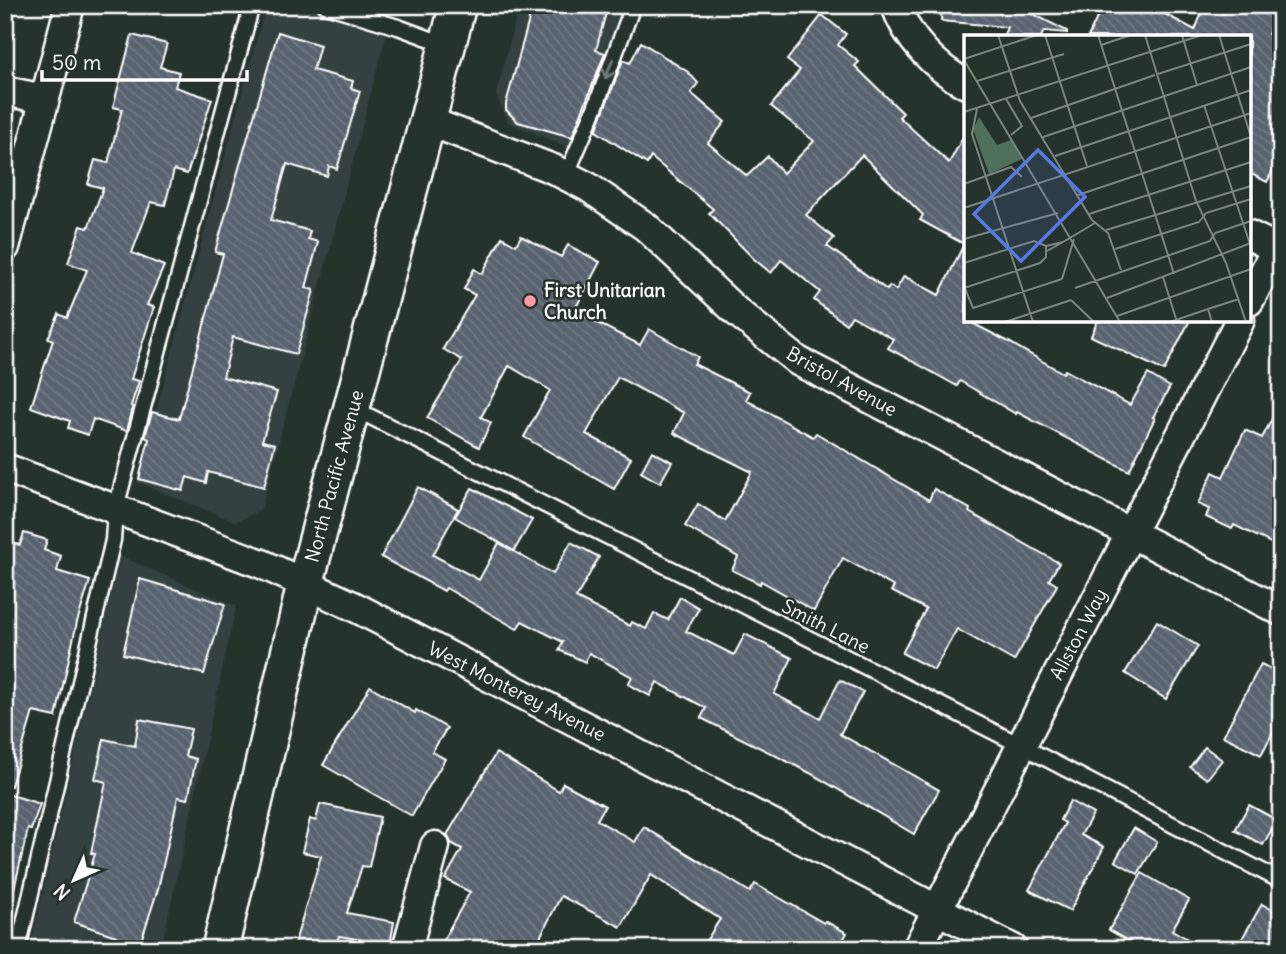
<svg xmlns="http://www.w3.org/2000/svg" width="1286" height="954" font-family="Delius,sans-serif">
<defs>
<pattern id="building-back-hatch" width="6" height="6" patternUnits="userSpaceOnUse" patternTransform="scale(1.75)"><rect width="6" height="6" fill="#59626f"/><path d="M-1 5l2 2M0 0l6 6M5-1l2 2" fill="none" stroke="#727a85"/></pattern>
</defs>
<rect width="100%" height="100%" fill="#26332d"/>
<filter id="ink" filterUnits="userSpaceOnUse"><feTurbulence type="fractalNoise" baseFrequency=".0143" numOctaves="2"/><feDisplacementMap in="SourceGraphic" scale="14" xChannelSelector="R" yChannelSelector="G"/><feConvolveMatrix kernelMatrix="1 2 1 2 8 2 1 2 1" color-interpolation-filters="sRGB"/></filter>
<g filter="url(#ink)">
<g fill="#354141">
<polygon points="266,5 394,5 261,509 236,522 137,482"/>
<polygon points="519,5 634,5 584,154 508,122 496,94"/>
<polygon points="120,556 236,606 161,949 30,949"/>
</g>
<g fill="url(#building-back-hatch)" stroke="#fff" stroke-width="2" fill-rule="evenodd">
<polygon points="533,5 608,5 596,50 605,53 572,137 518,122 506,110 506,104"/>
<polygon points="942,5 1017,6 1067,31 1067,33 1044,31 1041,37 1003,37 1007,27 941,21"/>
<polygon points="1103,5 1148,5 1195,30 1205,5 1223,13 1226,5 1281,5 1268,34 1281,42 1281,155 1267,182 1249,173 1249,37 1088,37"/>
<path d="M822,15L846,34L838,45L859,62L855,66L903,113L899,117L949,163L966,132V320L1007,341L1063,373L1065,370L1130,405L1148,374L1170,387L1153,417L1155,418L1129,471L1017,412L1016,414L960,381L957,386L921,366L888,348L893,339L852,316L846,324L814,300L820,292L781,260L771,273L754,259L709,213L713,209L651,157L647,164L596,131L623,60L630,63L641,42L688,72L698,83L691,93L725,122L708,143L747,176L768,156L783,173L814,141L771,106L800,70L787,60ZM862,155L923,215L920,220L964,244L939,295L904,276L896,290L890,286L887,290L827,246L834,238L806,215Z"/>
<polygon points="278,32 320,45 313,70 353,81 351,88 360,91 337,169 329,166 327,176 287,164 271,220 310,231 308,239 318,242 306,288 314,290 296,354 233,337 223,377 277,392 262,441 275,444 264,487 208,472 206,483 187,477 183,491 139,479 149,439 145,437 152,412 179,419 223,254 215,252"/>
<polygon points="132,35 167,44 160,67 179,72 175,87 212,99 187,174 174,170 165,205 151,202 132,253 164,266 147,305 154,307 131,379 139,381 131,406 133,407 127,431 93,419 88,435 68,428 70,421 31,407 53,340 48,338 59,314 67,318 87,270 68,263 81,226 88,228 103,188 88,184 95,160 108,163 122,109 113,107"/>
<polygon points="521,236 561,257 568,245 600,262 574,311 640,345 649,329 698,357 694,364 750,392 746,400 813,437 816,433 929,500 934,489 970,509 969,512 1059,563 1049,580 1057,585 1014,661 957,629 934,670 902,653 926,609 891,591 894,587 843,558 814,611 761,581 760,584 732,570 738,557 685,526 698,504 725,521 752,472 674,433 684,413 618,377 586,434 631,458 614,489 524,437 550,390 509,366 481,417 491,423 479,447 427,418 462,360 443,349 475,295 464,289 474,269 482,274 502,237 516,245"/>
<polygon points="1098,320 1190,320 1164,371 1091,336"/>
<polygon points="1281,402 1281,548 1234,525 1232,529 1206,517 1209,509 1198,504 1213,472 1223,477 1245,430 1262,438"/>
<polygon points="652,451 672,462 660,483 641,472"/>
<polygon points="418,487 458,509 433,555 479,580 499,543 553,574 571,542 599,557 576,598 630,626 632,622 646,629 654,613 668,620 680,597 699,608 686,631 734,655 745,634 792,658 774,694 820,718 840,680 863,692 840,734 939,790 914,834 810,773 701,718 706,708 657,682 650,696 628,684 632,677 589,653 585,662 559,650 563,642 522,621 517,629 446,588 444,591 381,557"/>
<polygon points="472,488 532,520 514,551 455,517"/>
<polygon points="24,533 47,540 44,550 61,556 57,571 90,581 77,622 56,717 33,712 11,786 5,785 5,541 20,545"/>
<polygon points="140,579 225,604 204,674 123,654"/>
<polygon points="1157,621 1198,646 1166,699 1125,673"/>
<polygon points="1261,664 1281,674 1281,717 1261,755 1223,736"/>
<polygon points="370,686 415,713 416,710 447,728 432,752 445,759 412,816 323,765"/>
<polygon points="139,719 191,729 185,756 196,759 188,799 178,797 158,889 140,944 74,922 95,854 91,853 106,782 95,779 104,739 135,746"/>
<polygon points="1205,747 1222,760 1207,779 1190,767"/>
<polygon points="496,753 559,791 563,783 605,806 597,820 635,842 644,827 750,892 755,884 824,923 825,921 847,933 838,949 701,949 720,919 651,875 621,927 561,896 534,949 438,949 470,892 445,879 462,849 451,843 447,835"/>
<polygon points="5,793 40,804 31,830 28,829 14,889 5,888"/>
<polygon points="1070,801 1093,814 1081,835 1104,847 1070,911 1029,890 1065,823 1060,820"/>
<polygon points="320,804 380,817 369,867 362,866 347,913 394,922 390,945 339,936 335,949 293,949 321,856 302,852 310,819 316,821"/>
<polygon points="1249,805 1277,820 1263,845 1235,830"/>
<polygon points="1134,828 1157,842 1138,874 1115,861"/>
<polygon points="1142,873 1189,900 1172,930 1205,949 1142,949 1109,930"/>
<polygon points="1262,904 1281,915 1281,949 1236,949"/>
</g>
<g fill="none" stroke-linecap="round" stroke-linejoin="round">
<g stroke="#fff" stroke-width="19">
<g id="service">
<polyline points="325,5 398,27 447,45"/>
<polyline points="566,176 595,108 631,11 630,5"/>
<polyline points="353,408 1020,745 1281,881"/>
<polyline points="18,949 113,540 115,511 252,5"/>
</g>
</g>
<g stroke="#fff" stroke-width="33">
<g id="minor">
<path d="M896,5C906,38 936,68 966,84"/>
<polyline points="5,91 44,99"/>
<polyline points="428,121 553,169 588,187 646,227 737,312 798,361 1281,611"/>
<polyline points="1249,235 1281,251"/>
<polyline points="5,247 70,5"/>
<polyline points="1249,301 1281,240"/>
<polyline points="5,468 262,564 353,606 1013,949"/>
<polyline points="407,949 435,846"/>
<polyline points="917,949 1240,320"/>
</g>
</g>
<g stroke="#fff" stroke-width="40">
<polyline id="tertiary" points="220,949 305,585 458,5"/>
</g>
<use href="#service" stroke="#26332d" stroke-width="14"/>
<use href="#minor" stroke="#26332d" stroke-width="28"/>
<use href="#tertiary" stroke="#26332d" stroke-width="35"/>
</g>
<defs><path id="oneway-shaft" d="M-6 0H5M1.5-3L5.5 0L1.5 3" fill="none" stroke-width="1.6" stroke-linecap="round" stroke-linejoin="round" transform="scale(1.75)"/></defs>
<use stroke="#727a76" href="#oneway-shaft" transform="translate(609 69) rotate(111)"/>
</g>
<circle fill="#ff9aa2" stroke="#26332d" stroke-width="2.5" cx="530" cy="301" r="7"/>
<g text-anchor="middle" stroke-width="5" stroke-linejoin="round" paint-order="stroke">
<g font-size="19" font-weight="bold" fill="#fff" stroke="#26332d" text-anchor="start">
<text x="544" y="297">First Unitarian<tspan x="544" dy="22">Church</tspan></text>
</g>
<g font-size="19" fill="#fff" stroke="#26332d">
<text transform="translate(842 381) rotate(29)" y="7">Bristol Avenue</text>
<text transform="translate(334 476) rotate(-75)" y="7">North Pacific Avenue</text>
<text transform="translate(826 626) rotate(27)" y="7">Smith Lane</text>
<text transform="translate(1078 634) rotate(-62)" y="7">Allston Way</text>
<text transform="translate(517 691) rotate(27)" y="7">West Monterey Avenue</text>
</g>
</g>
<g transform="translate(964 35)">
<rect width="287" height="287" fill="#26332d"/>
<path d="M15,82L33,110L47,105L58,124L25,139L9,94Z" fill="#4f715b"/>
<path fill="none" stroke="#7d8581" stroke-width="2" d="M34,0L56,66L128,185L144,198L157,235M81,0L123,131M134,0L210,239M181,0L232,166L262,228L282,287M218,0L233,50M255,0L287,102M137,10L167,0M0,24L73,0M0,25L156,287M194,39L287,9M13,46L100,19M42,64L58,91L47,100M240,70L286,209M13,74L8,99L69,287M0,77L238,0M67,83L191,40M79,102L287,32M91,121L287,55M0,149L47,132L58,142M114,160L287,102M0,173L287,78M125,179L287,127M142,195L287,151M0,204L94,178M99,207L131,188M82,211L99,207L83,216M151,214L235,187L242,178L287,164M0,228L70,206L82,211M199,242L213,287M98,244L110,204M0,251L9,273M0,253L76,228L82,222V211M111,253L246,206L251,198L287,186M143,263L287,208M107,265L130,287M9,273L98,244M153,281L287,234M41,287L107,265M206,287L244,274M248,287L244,274L275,264"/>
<path fill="#567ae2" fill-opacity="0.15" stroke="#567ae2" stroke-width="3.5" d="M74,115L121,162L57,226L10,179Z"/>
<rect width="287" height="287" fill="none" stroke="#fff" stroke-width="3.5"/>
</g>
<rect width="1286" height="954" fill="none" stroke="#26332d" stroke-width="28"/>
<rect x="14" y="14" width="1258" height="926" fill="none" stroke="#fff" stroke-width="2.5" filter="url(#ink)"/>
<g transform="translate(74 880) rotate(225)" stroke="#26332d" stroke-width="5" paint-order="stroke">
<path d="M0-5L12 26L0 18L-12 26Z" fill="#ffffff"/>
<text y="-10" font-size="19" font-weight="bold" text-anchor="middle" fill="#ffffff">N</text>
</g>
<path d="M42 70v10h205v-10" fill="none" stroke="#ffffff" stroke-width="3.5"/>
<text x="52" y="70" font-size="21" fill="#ffffff" stroke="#26332d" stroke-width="5" paint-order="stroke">50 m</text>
</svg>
